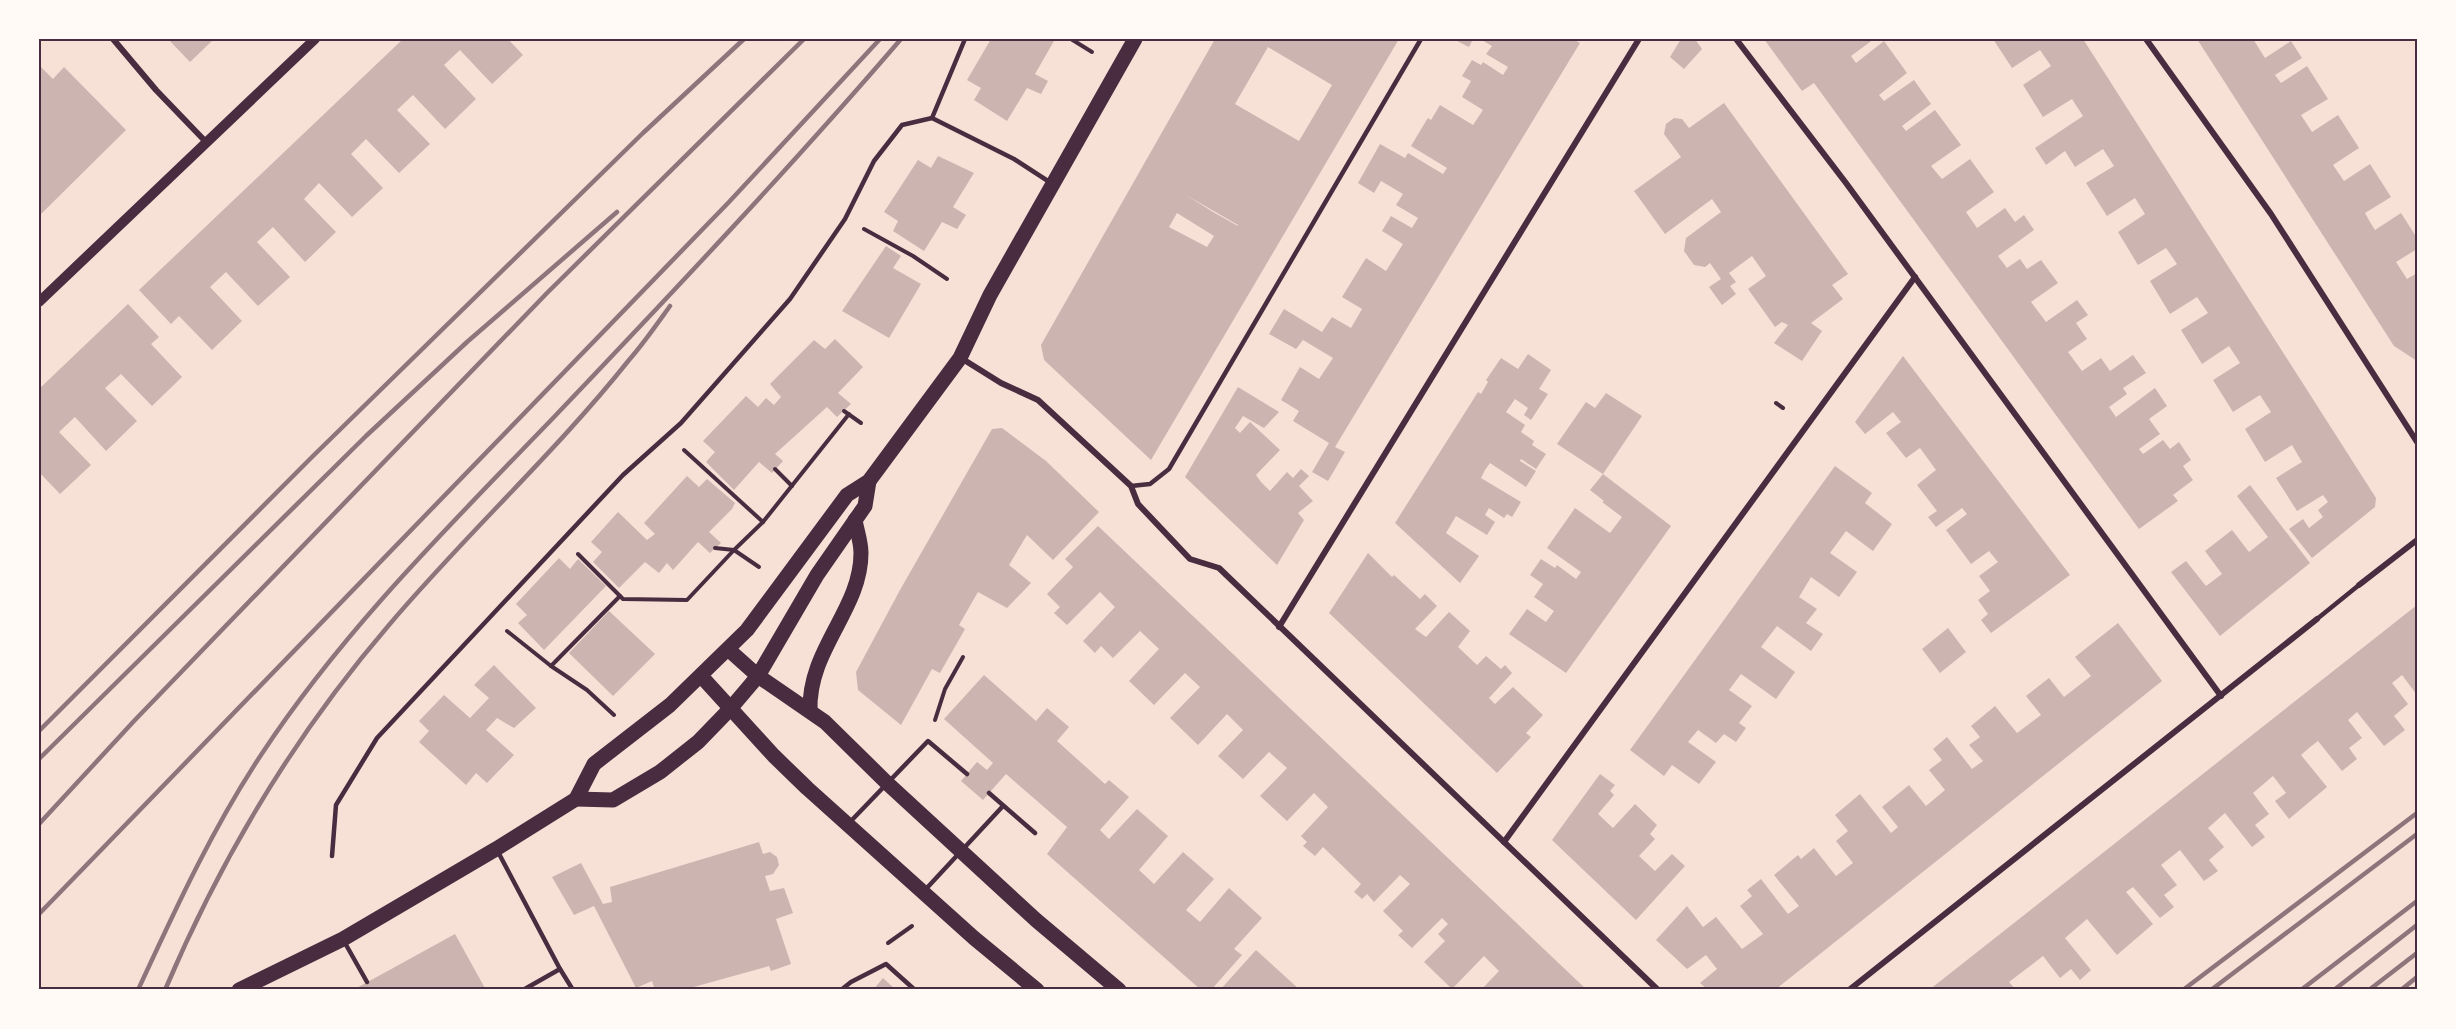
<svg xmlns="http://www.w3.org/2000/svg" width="2456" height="1029" font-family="'Crimson Pro',serif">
<rect width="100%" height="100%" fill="#f7e1d7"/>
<g fill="#ccb4b1" fill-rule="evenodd">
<polygon points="168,39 214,39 190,62"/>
<polygon points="403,39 508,39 523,55 492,84 460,50 444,65 476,99 445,129 413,95 397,110 430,144 399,173 366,139 351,154 383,188 352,217 319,183 304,199 336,232 305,262 273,227 257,242 290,277 258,306 226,272 210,287 242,321 212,350 179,316 171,324 139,290"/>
<polygon points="991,39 1054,41 1035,74 1048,81 1041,94 1027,88 1007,121 974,100 981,88 967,80"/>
<path d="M1215,39H1399L1151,460L1044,360L1041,345ZM1268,47L1332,85L1299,141L1235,104ZM1186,195L1238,225V226L1213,212ZM1177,213L1214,236L1207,247L1169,227Z"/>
<polygon points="1453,39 1473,39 1469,47"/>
<polygon points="1480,39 1573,39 1580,43 1335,447 1345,452 1328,481 1312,472 1329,443 1293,421 1299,411 1281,400 1300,367 1319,379 1333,358 1303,340 1296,349 1269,334 1284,309 1322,332 1332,317 1351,328 1362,309 1342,297 1366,258 1386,271 1403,244 1382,231 1391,216 1412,228 1418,218 1396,205 1403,194 1381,181 1374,193 1358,183 1380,144 1405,158 1408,153 1443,174 1447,168 1411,146 1426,121 1428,118 1431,120 1440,105 1473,125 1483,110 1462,97 1471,81 1462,76 1472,60 1481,65 1483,62 1503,75 1508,67 1486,54 1492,46"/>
<polygon points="1681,39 1695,39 1702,49 1684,69 1670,57"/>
<polygon points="1764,39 1874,39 1851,56 1856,63 1884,41 1907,73 1879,95 1884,101 1914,80 1931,104 1902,126 1906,131 1935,110 1961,145 1931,166 1942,179 1970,159 1994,192 1966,212 1977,228 2005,208 2015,222 2024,215 2034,230 1998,256 2007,268 2020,259 2027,269 2041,260 2058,283 2031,302 2046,322 2077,300 2088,315 2076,323 2087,339 2068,352 2082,371 2101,358 2110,371 2133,355 2146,373 2123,388 2127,394 2109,407 2116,417 2155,388 2167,406 2149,419 2160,434 2139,449 2143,454 2163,440 2170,449 2179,442 2191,460 2183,466 2193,480 2173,495 2178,501 2139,529 1814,83 1802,91"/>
<polygon points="1993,39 2083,39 2376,498 2375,507 2312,558 2289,529 2303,519 2309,528 2323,517 2318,510 2328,502 2323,495 2297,511 2276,478 2302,462 2292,445 2265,462 2245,429 2271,412 2260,395 2233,412 2213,380 2240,363 2229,346 2202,364 2181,330 2208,313 2197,297 2170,314 2150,281 2177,264 2166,248 2138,265 2118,232 2145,214 2135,198 2107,216 2086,183 2114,166 2103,149 2075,167 2065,151 2046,165 2035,148 2083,116 2072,99 2043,117 2023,85 2051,66 2040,50 2012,68"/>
<polygon points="2197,39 2253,39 2265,58 2291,41 2302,58 2275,75 2281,83 2307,66 2328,99 2301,115 2312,132 2338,115 2359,148 2333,165 2344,181 2370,164 2391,197 2365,213 2370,222 2375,230 2401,213 2417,238 2417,249 2396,262 2407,279 2417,273 2417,361 2394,346"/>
<polygon points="39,65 53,79 64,67 126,130 39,216"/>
<polygon points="1724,103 1848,274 1832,285 1843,299 1811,323 1822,331 1802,361 1774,343 1788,325 1782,322 1775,327 1748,289 1766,276 1752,256 1729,273 1736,282 1730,286 1736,294 1722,305 1709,287 1721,279 1710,263 1705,267 1694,265 1684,251 1686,238 1721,212 1712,199 1665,234 1634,191 1681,157 1664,134 1666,124 1674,118 1682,119 1689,128"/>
<polygon points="938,156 974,173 953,207 966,215 957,229 942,222 924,251 893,231 898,221 884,212 918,160 931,168"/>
<polygon points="886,246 901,256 893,268 921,284 889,338 842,311"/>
<polygon points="128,304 159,337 151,344 182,377 152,406 121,374 105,388 137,421 106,451 75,417 59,432 91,465 60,494 39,472 39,389"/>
<polygon points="835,339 863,367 838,393 851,404 837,417 827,407 775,454 783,461 772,473 759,462 734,490 706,462 715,452 703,441 746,396 758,407 766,398 774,405 781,397 770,384 814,340 825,349"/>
<polygon points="1528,354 1551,370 1539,389 1548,394 1531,420 1524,415 1528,408 1515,399 1506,412 1525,425 1521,432 1534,441 1532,445 1546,454 1536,469 1521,459 1520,461 1536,471 1526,487 1490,463 1485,470 1481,478 1521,502 1512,517 1507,514 1504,518 1489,508 1485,515 1495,522 1487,535 1456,516 1446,533 1479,556 1460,583 1395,523 1478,392 1481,394 1488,382 1486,380 1501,358 1518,369"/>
<polygon points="1903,356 2070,575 1991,633 1981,620 1988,614 1978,600 1990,591 1979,576 1998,562 1989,551 1971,564 1946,530 1967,514 1962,508 1936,527 1928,517 1937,511 1917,485 1936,470 1920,448 1906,458 1886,433 1901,422 1893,412 1865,434 1855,422"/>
<polygon points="1238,387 1279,412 1264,428 1243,416 1235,428 1240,433 1250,422 1280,450 1256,475 1261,482 1270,491 1287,472 1293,478 1301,469 1309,476 1299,486 1313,501 1298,513 1304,520 1277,565 1185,477"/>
<polygon points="1606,393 1642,416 1603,474 1557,444 1586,402 1595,408"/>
<polygon points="1002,428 1046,461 1099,512 1053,560 1027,535 1009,565 1031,583 1007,608 978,592 959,625 965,629 940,673 932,669 901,725 858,690 856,672 900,590 992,429"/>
<polygon points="1835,466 1872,493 1865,503 1892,524 1873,551 1846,531 1830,553 1857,572 1839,597 1811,577 1799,597 1817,609 1806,623 1823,634 1811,651 1777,626 1761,647 1795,672 1776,699 1741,674 1729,690 1752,706 1739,723 1746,728 1736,742 1724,734 1716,743 1698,730 1688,742 1716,762 1699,784 1672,765 1664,776 1630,750"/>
<polygon points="1603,474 1671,526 1566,673 1509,634 1527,609 1546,622 1554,611 1534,597 1543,584 1530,575 1541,559 1555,568 1557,565 1576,579 1581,572 1547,548 1575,508 1610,533 1622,517 1602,502 1604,501 1590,490"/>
<polygon points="687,476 699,487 707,479 735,503 732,509 709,532 721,543 710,553 698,542 673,570 667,563 659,573 645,562 619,588 593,562 602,552 591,542 618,512 647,540 655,534 644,523"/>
<polygon points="2250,485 2310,563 2220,636 2171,572 2186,561 2206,586 2222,574 2205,551 2232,530 2249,552 2268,537 2237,496"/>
<polygon points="1098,526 1587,990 1481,990 1499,971 1484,956 1452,989 1424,962 1445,941 1438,934 1448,924 1442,918 1412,948 1398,935 1403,931 1383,911 1410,884 1400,875 1374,902 1367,894 1362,899 1354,892 1361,884 1323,847 1315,856 1303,846 1307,842 1301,836 1328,807 1314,793 1287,821 1260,796 1287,768 1269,752 1243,779 1218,756 1243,730 1227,714 1198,745 1170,718 1200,687 1185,673 1154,705 1129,681 1159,649 1140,631 1113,658 1101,646 1095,653 1083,641 1115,607 1100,592 1067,625 1054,613 1060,607 1047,594 1073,567 1065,559"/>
<polygon points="1368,553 1392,577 1394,575 1420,599 1425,594 1437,606 1415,629 1426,637 1449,612 1470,631 1458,647 1477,665 1486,656 1501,669 1505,665 1512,673 1489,698 1495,704 1513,687 1543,715 1526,733 1531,737 1497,773 1329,613"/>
<polygon points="559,558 570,569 578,559 606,586 544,650 518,623 527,615 516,604"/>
<polygon points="2417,605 2417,695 2402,675 2392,683 2408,704 2394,716 2405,730 2384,746 2357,712 2348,720 2362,738 2349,748 2357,759 2342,771 2318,741 2309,748 2301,755 2327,787 2289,819 2275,801 2286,793 2273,776 2253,793 2269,814 2255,825 2265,837 2252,847 2225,813 2208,828 2224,847 2209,860 2218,871 2204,881 2180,850 2161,865 2177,885 2164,895 2174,907 2160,918 2133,887 2126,892 2153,924 2117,955 2087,919 2065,938 2091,970 2080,980 2071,969 2060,978 2043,956 2009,982 2016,990 1929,990"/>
<polygon points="609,611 655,654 613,696 569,653"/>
<polygon points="2118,623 2162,681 1775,990 1708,990 1700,983 1717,969 1706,955 1687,969 1656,940 1687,906 1703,927 1716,917 1742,949 1763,934 1740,906 1752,896 1747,890 1761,879 1788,914 1799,906 1774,875 1798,855 1801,859 1814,848 1836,876 1853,863 1836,841 1848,831 1835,815 1860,794 1891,833 1898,827 1882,807 1909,785 1926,806 1945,790 1929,770 1942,760 1933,749 1947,737 1972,769 1983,761 1969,745 1980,737 1971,726 1995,706 2017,733 2041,715 2026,696 2049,678 2064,697 2091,676 2075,657"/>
<polygon points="1948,628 1966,652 1940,673 1922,649"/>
<polygon points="494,665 536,708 514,728 497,718 486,730 514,755 487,783 476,773 466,785 419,742 429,731 419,721 444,695 470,718 489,698 474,685"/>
<polygon points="984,675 1036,721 1047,708 1069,727 1057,741 1105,784 1109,780 1129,797 1100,830 1109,839 1137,809 1168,836 1139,870 1154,884 1183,852 1214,879 1186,910 1200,922 1229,888 1262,918 1234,949 1242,955 1211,990 1201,990 1047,854 1067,827 1006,774 983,800 961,781 977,762 987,770 993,763 944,719"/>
<polygon points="1600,774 1615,785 1610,791 1614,795 1598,814 1613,828 1635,804 1657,825 1650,834 1655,839 1639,856 1655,871 1672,854 1685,866 1636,920 1552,840"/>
<polygon points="759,842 763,854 770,852 777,857 779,865 773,874 765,876 770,891 784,888 793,913 776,919 791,964 771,971 769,966 683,990 655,990 652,981 636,988 594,906 574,915 552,877 581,863 603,904 612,902 610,887"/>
<polygon points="455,934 486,990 353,990"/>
<polygon points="1256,950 1300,990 1220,990"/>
<polygon points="883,978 896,990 873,990"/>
</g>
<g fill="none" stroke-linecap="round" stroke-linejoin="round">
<g stroke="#4a2c40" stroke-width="4">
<polyline points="1071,39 1092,52"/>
<polyline points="864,229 913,256 947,279"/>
<polyline points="1776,403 1783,408"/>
<polyline points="844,411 861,423"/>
<polyline points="775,469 792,486"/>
<polyline points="763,522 849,414"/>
<polyline points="715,548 734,550 759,567"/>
<polyline points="578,554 623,599 687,600 734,550 763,522 684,450"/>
<polyline points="507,631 551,666 587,690 614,715"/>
<polyline points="551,666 620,596"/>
<polyline points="935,720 945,689 963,657"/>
<polyline points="888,943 912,926"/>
</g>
<g stroke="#4a2c40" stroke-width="4.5">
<polyline points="932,118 1014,159 1051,183"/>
<polyline points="1131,486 1150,484 1169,469 1421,39"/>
<polyline points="2317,619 2359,585"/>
<polyline points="989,793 1035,833"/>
<polyline points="850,822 928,741 967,774"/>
<polyline points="497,850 560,969 523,990"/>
<polyline points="332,856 336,805 377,738 623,475 681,423 790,299 845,219 874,161 902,125 932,118 965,39"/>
<polyline points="925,890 1003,806"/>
<polyline points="345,943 367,982"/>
<polyline points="560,969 573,990"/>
<polyline points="841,990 851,982 886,964 915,990"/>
</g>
<g stroke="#4a2c40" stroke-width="6">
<polyline points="113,39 156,90 206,142"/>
<polyline points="1736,39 1846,183 2221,696"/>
<polyline points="2146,39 2271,214 2417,442"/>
<polyline points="961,358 1001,383 1038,400 1131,486 1138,504 1190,559 1219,568 1658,990"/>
<polyline points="2359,585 2417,540"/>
<polyline points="1279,627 1639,39"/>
<polyline points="1504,842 1915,277"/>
<polyline points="1849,990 2317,619"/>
</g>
<polyline stroke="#4a2c40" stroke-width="10" points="39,302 315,39"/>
<g stroke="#4a2c40" stroke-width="15">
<polyline points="729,650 758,676 825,722 887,783 1036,920 1119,990"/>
<polyline points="702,677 774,756 807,788 974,938 1037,990"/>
<path d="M810,711C808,649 861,610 861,553C861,542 857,531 855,520"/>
<polyline points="576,799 613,800 660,772 698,742 730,709 758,676 817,575 865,506 869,481"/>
<polyline points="239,990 343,939 496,849 576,799 594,764 670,705 747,630 847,495 869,481 960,358 990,295 1135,39"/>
</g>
<g stroke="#8f747c" stroke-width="4.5">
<polyline points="39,731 312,457 643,133 744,39"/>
<polyline points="39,759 366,436 467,342 617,212"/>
<polyline points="39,824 134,721 547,293 804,39"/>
<polyline points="39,914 729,202 880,39"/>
<path d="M138,990C175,910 212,829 261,755C343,630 452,523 555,416C673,292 790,168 901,39"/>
<path d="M165,990C221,858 296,733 389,625C466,534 555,453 629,360C644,343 657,324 670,306"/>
<polyline points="2183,990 2417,813"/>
<polyline points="2211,990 2417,834"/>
<polyline points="2301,990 2417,901"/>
<polyline points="2334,990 2417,925"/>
<polyline points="2369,990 2417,953"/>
<polyline points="2401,990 2417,977"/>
</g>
</g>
<rect width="2456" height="1029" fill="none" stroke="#fffaf5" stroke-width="81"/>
<rect x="40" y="40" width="2376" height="948" fill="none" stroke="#4a2c40" stroke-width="2"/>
</svg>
